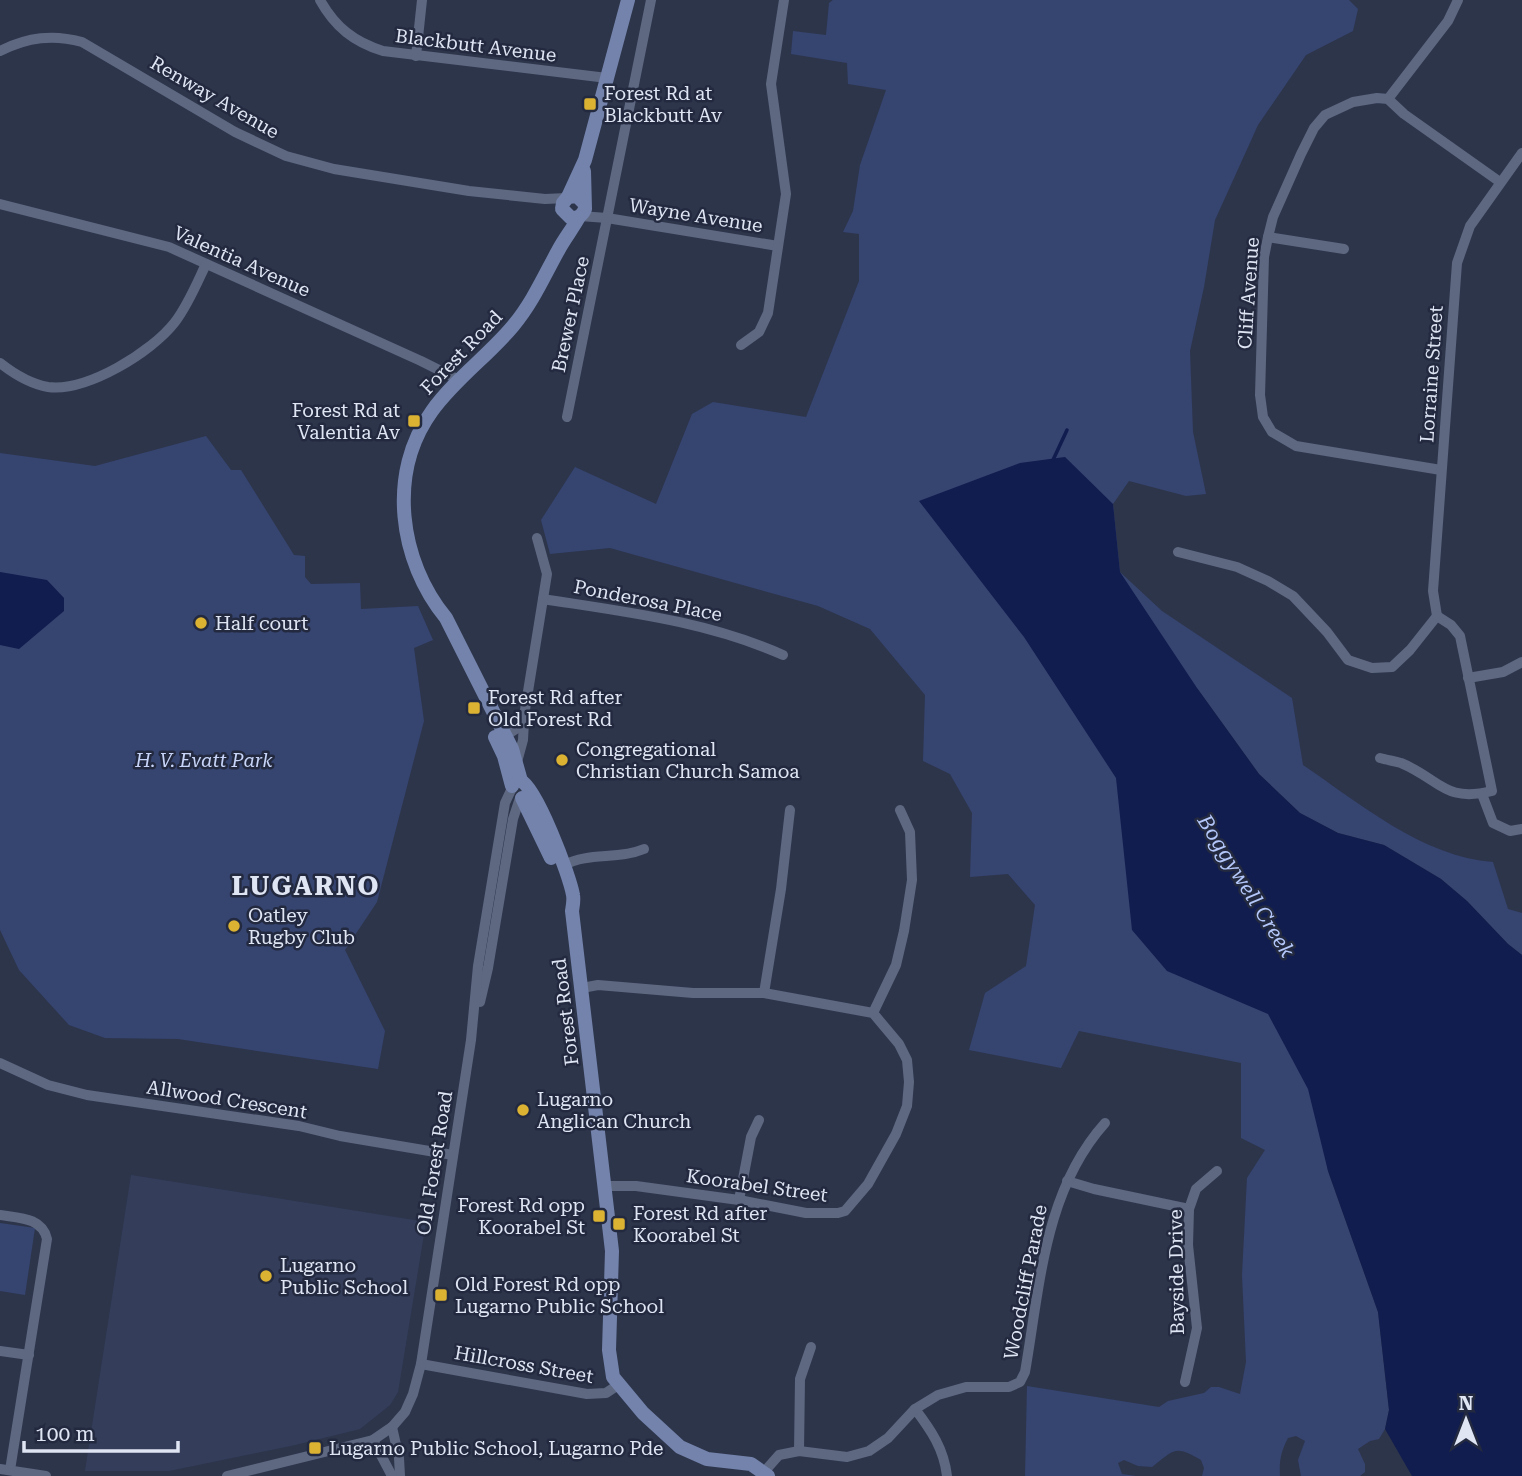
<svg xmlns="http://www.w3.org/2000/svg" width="1522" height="1476" font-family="'Roboto Serif',serif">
<rect width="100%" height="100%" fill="#2d354b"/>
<polygon fill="#343e5b" points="131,1175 426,1222 398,1392 390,1405 360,1429 295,1445 169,1471 85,1471"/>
<g fill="#364470">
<path d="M833,0H1349L1358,9L1353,31L1306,55L1258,125L1215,220L1204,287L1190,351L1193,432L1206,494L1186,496L1129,481L1113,504L1120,572L1162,611L1292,698L1303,765C1359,803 1423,857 1493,862L1508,909L1522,913V955L1508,944L1467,901L1441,879L1384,845L1338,833L1300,813L1259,774L1197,688L1301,1016L1328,1171L1378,1312L1389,1410L1385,1429L1379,1439L1370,1441L1358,1449L1365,1464V1472L1360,1476H1301L1298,1460L1305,1441L1296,1436L1288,1438C1281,1451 1279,1461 1280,1476H1202L1204,1468L1201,1460C1175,1445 1175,1449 1152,1467L1138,1466L1124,1460L1118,1463L1122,1474L1136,1476H1025L1027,1386L1159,1407L1168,1401L1204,1393L1211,1387H1219L1240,1394L1246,1362L1242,1275L1247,1178L1265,1150L1241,1138V1063L1079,1031L1061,1068L969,1050L985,993L1026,966L1035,905L1008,874L970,877L972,813L950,774L923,761L925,695L870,629L818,606L610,548L550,554L541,520L575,467L656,504L692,414L713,402L806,417L859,281V234L843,232L853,211L860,165L886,90L848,84L847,63L791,54L793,31L826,35L829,3Z"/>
<polygon points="206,436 231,470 241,470 294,555 305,556 305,577 311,584 360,583 361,609 418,606 433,640 414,648 424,721 377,902 345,950 385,1031 378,1069 178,1039 105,1038 69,1025 19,970 0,930 0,453 95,466"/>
<polygon points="0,1223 35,1228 25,1295 0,1291"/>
</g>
<g fill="#111c4f">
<polygon points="1065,457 1113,504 1120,572 1197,688 1259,774 1300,813 1338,833 1384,845 1441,879 1467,901 1508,944 1522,955 1522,1476 1412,1476 1385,1429 1389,1410 1378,1312 1328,1171 1308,1089 1268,1014 1167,971 1132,930 1116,778 1024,637 919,501 1020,463"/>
<polygon points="0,572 47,580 64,598 64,611 19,649 0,645"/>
</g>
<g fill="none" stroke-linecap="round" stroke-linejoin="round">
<polyline stroke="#111c4f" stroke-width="3.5" points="1053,460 1067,430"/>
<g stroke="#5e6881" stroke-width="10">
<path d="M320,0C335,27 354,42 383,51L607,78"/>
<path d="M0,51C28,37 53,34 82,42L235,132L286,156L334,169L469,191L545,199L567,198"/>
<polyline points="416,56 422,0"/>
<polyline points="1388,99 1448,21 1458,0"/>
<polyline points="0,204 169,247 421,361 459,380"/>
<polyline points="580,216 607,218 778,246"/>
<polyline points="1268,237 1344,249"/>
<polyline points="741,345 759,332 768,313 786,194 771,84 784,0"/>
<path d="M0,363C14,374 30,384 48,387C87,392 152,352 175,322C188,305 197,283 206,264"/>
<polyline points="567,417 651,0"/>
<polyline points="1441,470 1296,446 1272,432 1263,417 1260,395 1264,257 1268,237 1273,217 1301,154 1314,128 1325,115 1353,102 1377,98 1388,99 1404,114 1500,182"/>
<polyline points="1178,552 1237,567 1268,581 1293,596 1327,632 1348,660 1372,668 1392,667 1410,650 1437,616"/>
<path d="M543,599C626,612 706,621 783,655"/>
<polyline points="1437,616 1433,591 1457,263 1470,226 1522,153"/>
<polyline points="1468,678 1503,672 1522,662"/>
<polyline points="502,738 519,727 525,710 547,574 537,538"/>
<path d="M1380,758C1387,760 1394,761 1401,763C1440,779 1444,803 1492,791L1460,636L1451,625L1437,616"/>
<polyline points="517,762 523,740 524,721"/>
<polyline points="1482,794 1493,823 1510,831 1522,829"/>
<path d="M564,865C589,852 618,860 644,849"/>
<polyline points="582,988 598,985 693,993 764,993 873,1013 899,1044 907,1060 909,1082 907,1106 896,1134 868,1184 845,1211 838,1213 806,1213 739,1200 636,1186 605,1186"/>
<polyline points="764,993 781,889 790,810"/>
<polyline points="480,1002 488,968 513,819 520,798"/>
<polyline points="873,1013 896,965 904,931 912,880 910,832 900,810"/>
<polyline points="0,1063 48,1085 87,1095 299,1126 340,1136 453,1155"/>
<polyline points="1067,1181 1094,1189 1189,1209"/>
<polyline points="739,1200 751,1137 759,1120"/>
<path d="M0,1215C18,1218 42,1217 47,1239L10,1470"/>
<polyline points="0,1351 29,1355"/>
<polyline points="421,1364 587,1394 606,1393 618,1385"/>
<polyline points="1185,1382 1197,1328 1188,1245 1189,1209 1196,1189 1217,1171"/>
<path d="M915,1409C931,1430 944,1449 947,1476"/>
<polyline points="392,1427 399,1458 400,1476"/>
<polyline points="373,1440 392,1476"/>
<polyline points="799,1451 800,1379 811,1347"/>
<polyline points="0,1469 46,1476"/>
<path d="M764,1472L779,1455L799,1451L847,1457L869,1451L888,1438L915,1409L938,1395L966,1387H1009L1020,1382L1025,1372C1040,1286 1044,1191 1105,1123"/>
<polyline points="227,1476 373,1440 392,1427 405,1412 413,1394 421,1364 471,1040 478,966 505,803 512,788"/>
</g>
<g stroke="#7483ac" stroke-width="14">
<polyline points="568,197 585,160 628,0"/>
<path d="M584,203L577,196L568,197L563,203L562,209L571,218C578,218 582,216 585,209L584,171"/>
<polyline points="495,737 504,756 512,786"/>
<path d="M521,781C536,787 570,876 573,895C574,900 573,905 572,911L612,1251L609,1350L613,1377L643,1413L680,1447L707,1459L751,1464L768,1476"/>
<path d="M521,781L512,749L446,618C399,561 387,473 432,411C455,379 488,356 513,326C533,302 544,276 559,249C565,238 573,228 579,217"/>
<polyline points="522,798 551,858"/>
</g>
</g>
<g fill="#dcb233" stroke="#232a40" stroke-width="2.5">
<rect x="583" y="97" width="14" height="14" rx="3.5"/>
<rect x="407" y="414" width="14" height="14" rx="3.5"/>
<circle cx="201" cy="623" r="7"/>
<rect x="467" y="701" width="14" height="14" rx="3.5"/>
<circle cx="562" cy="760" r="7"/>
<circle cx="234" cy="926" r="7"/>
<circle cx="523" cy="1110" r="7"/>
<rect x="592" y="1209" width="14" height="14" rx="3.5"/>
<rect x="612" y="1217" width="14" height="14" rx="3.5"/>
<circle cx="266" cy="1276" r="7"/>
<rect x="434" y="1288" width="14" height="14" rx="3.5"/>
<rect x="308" y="1441" width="14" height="14" rx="3.5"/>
</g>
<g text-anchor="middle" stroke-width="5" stroke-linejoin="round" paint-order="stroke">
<g font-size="19" fill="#dfe5f3" stroke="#232a40">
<text transform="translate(476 45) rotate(7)" y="7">Blackbutt Avenue</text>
<text transform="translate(215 97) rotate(30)" y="7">Renway Avenue</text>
<text transform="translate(696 215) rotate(9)" y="7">Wayne Avenue</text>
<text transform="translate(242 261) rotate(24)" y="7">Valentia Avenue</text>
<text transform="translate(1248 293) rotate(-86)" y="7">Cliff Avenue</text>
<text transform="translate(570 314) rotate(-78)" y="7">Brewer Place</text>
<text transform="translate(461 352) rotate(-46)" y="7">Forest Road</text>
<text transform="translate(1431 374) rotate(-86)" y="7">Lorraine Street</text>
<text transform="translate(648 600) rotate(11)" y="7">Ponderosa Place</text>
<text transform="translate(565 1012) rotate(-97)" y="7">Forest Road</text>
<text transform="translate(227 1099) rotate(9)" y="7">Allwood Crescent</text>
<text transform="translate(434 1163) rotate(-81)" y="7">Old Forest Road</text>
<text transform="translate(757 1185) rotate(8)" y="7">Koorabel Street</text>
<text transform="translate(1176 1272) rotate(-91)" y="7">Bayside Drive</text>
<text transform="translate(1025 1282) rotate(-79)" y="7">Woodcliff Parade</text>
<text transform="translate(524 1364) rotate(10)" y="7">Hillcross Street</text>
</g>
<g font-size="19" fill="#dfe5f3" stroke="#232a40" text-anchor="start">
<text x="604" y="100">Forest Rd at<tspan x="604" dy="22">Blackbutt Av</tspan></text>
<text x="400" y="417" text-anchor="end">Forest Rd at<tspan x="400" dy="22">Valentia Av</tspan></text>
<text x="215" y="630">Half court</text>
<text x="488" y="704">Forest Rd after<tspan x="488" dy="22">Old Forest Rd</tspan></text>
<text x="576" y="756">Congregational<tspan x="576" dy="22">Christian Church Samoa</tspan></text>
<text x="248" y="922">Oatley<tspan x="248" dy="22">Rugby Club</tspan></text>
<text x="537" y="1106">Lugarno<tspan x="537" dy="22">Anglican Church</tspan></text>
<text x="585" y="1212" text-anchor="end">Forest Rd opp<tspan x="585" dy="22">Koorabel St</tspan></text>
<text x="633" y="1220">Forest Rd after<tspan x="633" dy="22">Koorabel St</tspan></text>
<text x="280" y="1272">Lugarno<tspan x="280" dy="22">Public School</tspan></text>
<text x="455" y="1291">Old Forest Rd opp<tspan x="455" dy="22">Lugarno Public School</tspan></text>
<text x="329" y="1455">Lugarno Public School, Lugarno Pde</text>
</g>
<g font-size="19" font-style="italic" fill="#c8d5f8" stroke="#232a40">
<text x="204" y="767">H. V. Evatt Park</text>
</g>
<g font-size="21" font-style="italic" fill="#b4c7fa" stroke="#232a40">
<text transform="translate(1246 886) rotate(58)" y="7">Boggywell Creek</text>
</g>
<g font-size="26" font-weight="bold" letter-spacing="2" fill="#dfe5f3" stroke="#232a40">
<text x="306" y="895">LUGARNO</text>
</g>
</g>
<g transform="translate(1466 1420)" stroke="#232a40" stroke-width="5" paint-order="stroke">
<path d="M0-5L12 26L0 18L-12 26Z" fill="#dfe5f3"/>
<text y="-10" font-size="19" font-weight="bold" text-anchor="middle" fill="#dfe5f3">N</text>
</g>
<path d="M24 1441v10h154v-10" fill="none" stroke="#dfe5f3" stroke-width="3.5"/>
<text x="35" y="1441" font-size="21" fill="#dfe5f3" stroke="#232a40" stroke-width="5" paint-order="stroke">100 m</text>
</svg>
